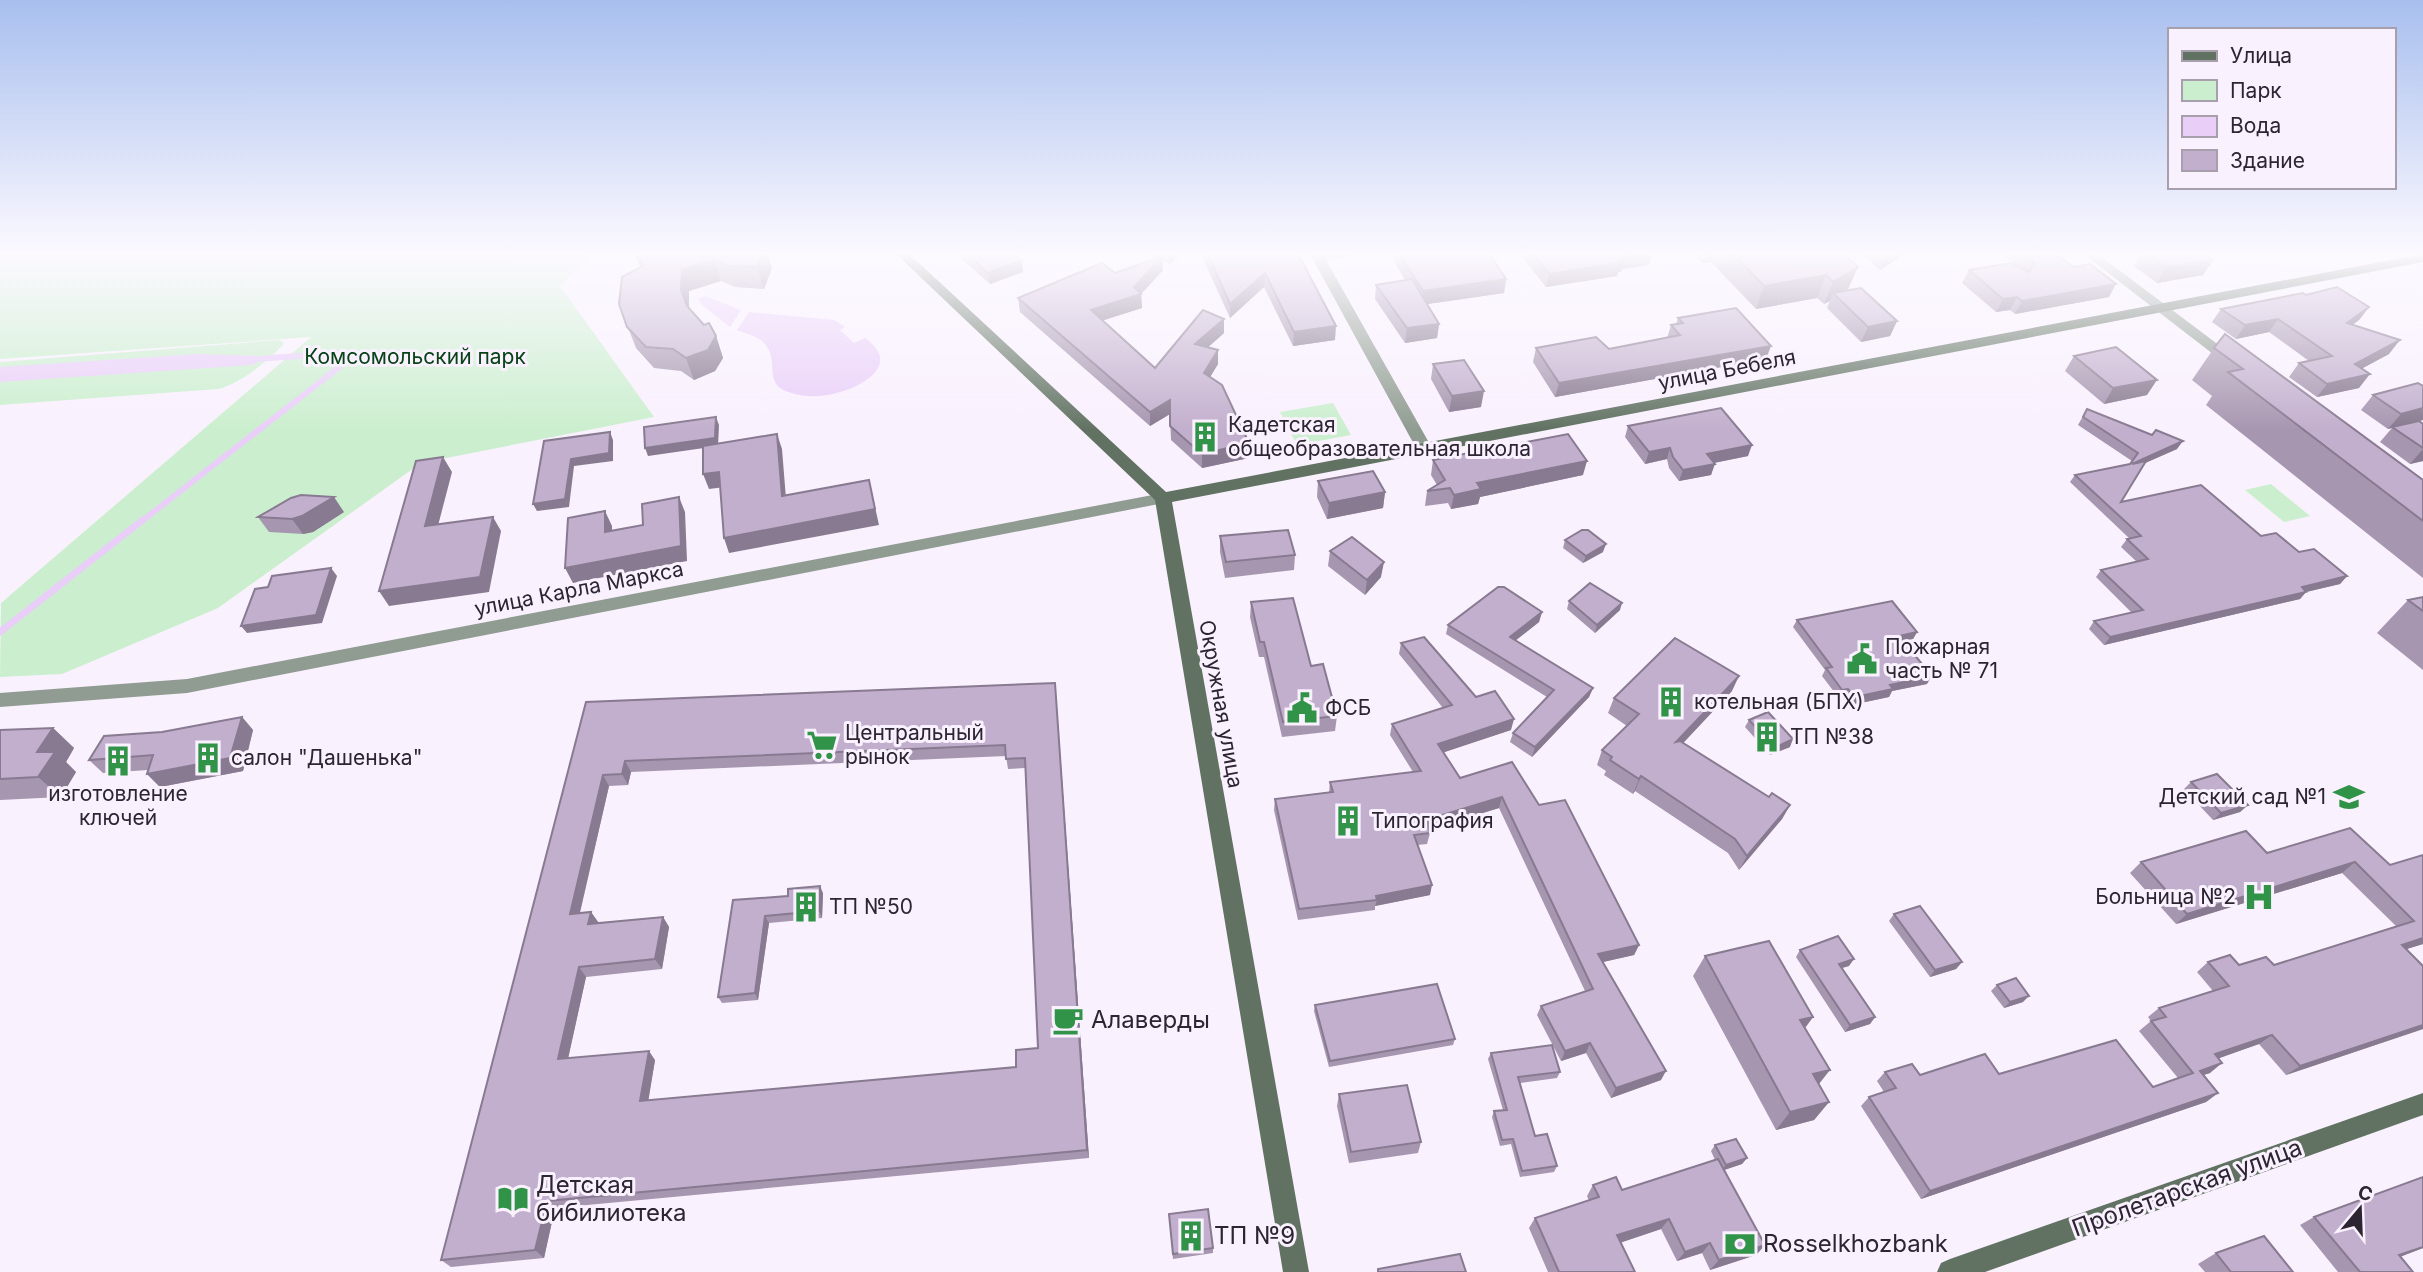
<svg xmlns="http://www.w3.org/2000/svg" width="2423" height="1272" font-family="Inter,sans-serif">
<rect width="100%" height="100%" fill="#f9f1fe"/>
<g fill="#cbefce">
<polygon points="0,252 595,252 560,286 654,417 421,463 218,608 62,674 0,677 1,603 311,337 0,359"/>
<path d="M280,340L284,344C265,363 243,382 218,389L0,405V362Z"/>
<polygon points="1333,403 1351,435 1297,445 1280,412"/>
<polygon points="2271,484 2310,516 2284,522 2245,490"/>
</g>
<g fill="#e9cff8">
<polygon points="705,296 741,310 730,327 701,304 698,299"/>
<path d="M749,312L834,320L845,327L840,330L854,343L865,338C912,371 838,400 808,396C752,390 786,364 762,341C756,336 744,333 737,330Z"/>
<polygon points="198,354 260,356 264,359 252,365 0,382 0,367"/>
</g>
<g fill="none" stroke-linecap="round" stroke-linejoin="round">
<polyline stroke="#e9cff8" stroke-width="6" points="142,521 347,361 341,353 256,359"/>
<polyline stroke="#e9cff8" stroke-width="7" points="0,632 144,519"/>
<g fill="#909c91" fill-rule="evenodd">
<polygon points="1309,252 1361,252 1355,256 1326,260 1432,448 1429,451 1419,451 1416,448"/>
<polygon points="2081,252 2095,252 2236,358 2236,364 2226,364"/>
<polygon points="1163,493 1169,494 1171,498 1169,502 187,693 0,707 0,693 187,679"/>
</g>
<g fill="#617262" fill-rule="evenodd">
<polygon points="894,252 907,252 1166,492 2423,254 2423,262 1172,502 1309,1272 1283,1272 1155,500"/>
<polygon points="2423,1093 2423,1115 1985,1272 1937,1272 1941,1263 1950,1259"/>
</g>
</g>
<g fill="#a796b0" fill-rule="evenodd">
<polygon points="635,252 767,252 772,268 764,289 735,287 721,281 689,291 689,309 716,336 723,358 715,371 694,380 681,371 654,368 636,348 619,304 640,268"/>
<polygon points="954,252 1012,252 1023,272 990,284"/>
<polygon points="1141,252 1182,252 1170,264 1163,261 1163,270 1141,294 1142,308 1102,320 1155,368 1224,319 1224,333 1208,347 1218,364 1210,377 1249,458 1202,468 1171,440 1170,414 1150,426 1020,312 1018,298 1115,273 1157,258"/>
<polygon points="1200,252 1297,252 1335,340 1293,346 1264,287 1230,318"/>
<polygon points="1394,252 1488,252 1506,279 1504,293 1427,304 1439,324 1437,338 1405,343 1375,299 1376,285 1405,280 1393,259"/>
<polygon points="1518,252 1653,252 1649,265 1622,269 1621,272 1618,272 1617,276 1546,287"/>
<polygon points="1693,252 1842,252 1858,267 1848,289 1846,291 1897,321 1890,336 1861,342 1827,308 1830,301 1824,304 1817,298 1756,309 1711,262 1702,263"/>
<polygon points="1860,252 1908,252 1880,270"/>
<polygon points="1999,252 2052,252 2109,297 2015,314 2010,310 1996,312 1962,283 1969,270 2014,264"/>
<polygon points="2142,252 2201,252 2213,260 2203,275 2157,283 2134,266"/>
<polygon points="2306,295 2369,307 2359,320 2352,325 2389,354 2361,369 2359,388 2317,397 2289,377 2299,363 2309,361 2269,332 2236,339 2212,322 2221,309"/>
<polygon points="1678,318 1766,359 1555,397 1533,362 1536,348 1609,349 1667,338 1671,325 1676,324"/>
<polygon points="2214,348 2423,480 2423,578 2206,405 2212,396 2192,380"/>
<polygon points="2074,356 2147,395 2104,404 2065,371"/>
<polygon points="1433,364 1481,407 1449,412 1431,379"/>
<polygon points="2423,386 2423,420 2419,421 2423,424 2423,461 2410,464 2380,442 2392,428 2388,429 2361,410 2373,395"/>
<polygon points="2087,409 2177,449 2145,463 2121,502 2261,536 2299,552 2347,576 2340,584 2306,592 2300,599 2104,645 2089,629 2094,621 2132,613 2096,577 2101,570 2137,562 2121,547 2127,539 2130,539 2070,482 2075,475 2130,464 2132,461 2078,425"/>
<polygon points="1628,426 1748,456 1714,463 1711,475 1679,481 1669,468 1667,459 1645,464 1625,437"/>
<polygon points="1433,460 1583,475 1480,497 1478,504 1451,509 1448,503 1425,506 1427,491 1437,485 1431,475"/>
<polygon points="1318,481 1385,492 1383,508 1327,519 1317,497"/>
<polygon points="344,512 313,532 303,534 269,532 258,517"/>
<polygon points="1220,536 1295,555 1294,570 1225,578 1220,552"/>
<polygon points="1565,540 1603,552 1583,563 1563,548"/>
<polygon points="1330,551 1381,577 1365,595 1328,566"/>
<polygon points="2423,597 2423,670 2377,633 2408,600"/>
<polygon points="1569,601 1620,610 1595,633 1567,609"/>
<polygon points="1251,602 1311,666 1337,716 1335,731 1282,737 1264,657 1259,657 1250,617"/>
<polygon points="1542,612 1539,622 1515,641 1593,688 1589,697 1532,757 1510,742 1513,733 1547,697 1446,634 1448,625"/>
<polygon points="1797,620 1917,632 1913,639 1903,641 1927,684 1892,691 1889,697 1851,705 1844,696 1838,697 1822,676 1825,670 1793,627"/>
<polygon points="1401,643 1476,697 1511,730 1443,752 1460,778 1539,805 1639,945 1634,955 1603,962 1661,1080 1611,1098 1586,1053 1561,1061 1537,1015 1541,1006 1585,991 1499,808 1429,830 1430,833 1427,844 1417,845 1430,895 1375,906 1375,910 1298,920 1274,810 1275,799 1329,792 1330,782 1413,772 1390,735 1392,724 1443,708 1399,654"/>
<path d="M1055,683L1089,1158L555,1208L544,1258L451,1267L441,1260L586,702ZM1006,756L1008,769L1025,768L1038,1048L1016,1067L648,1100L655,1060L568,1058L586,977L662,969L669,927L663,917L597,923L598,922L591,912L580,913L609,786L628,785L631,772Z"/>
<polygon points="1732,691 1683,743 1769,797 1790,805 1782,819 1739,870 1728,853 1635,791 1633,794 1604,775 1606,771 1597,765 1602,750 1627,726 1608,713 1614,698"/>
<polygon points="242,717 253,730 243,771 160,787 147,774 148,770 103,773 89,760 162,732"/>
<polygon points="1749,720 1790,747 1770,755 1745,727"/>
<polygon points="53,728 74,748 66,762 76,772 61,797 0,800 0,730"/>
<polygon points="2191,782 2248,805 2240,812 2213,820 2184,789"/>
<polygon points="2267,853 2390,865 2423,855 2423,944 2406,949 2423,1029 2286,1075 2259,1044 2218,1058 2210,1073 2203,1075 2218,1093 2206,1102 1921,1199 1861,1106 1869,1097 1884,1092 1877,1081 1885,1072 1920,1075 1999,1074 2153,1087 2178,1078 2139,1031 2151,1021 2148,1017 2159,1008 2213,991 2197,972 2208,962 2239,965 2274,965 2396,926 2342,873 2176,924 2130,873 2141,862"/>
<polygon points="823,893 822,918 769,923 758,1000 722,1003 718,997 733,900"/>
<polygon points="1894,914 1962,962 1956,969 1930,977 1889,921"/>
<polygon points="1800,950 1849,966 1842,968 1875,1017 1870,1024 1845,1032 1796,957"/>
<polygon points="1705,956 1813,1017 1805,1028 1818,1084 1829,1102 1814,1120 1776,1130 1693,976"/>
<polygon points="1997,985 2023,1002 2004,1008 1991,991"/>
<polygon points="1315,1005 1455,1039 1453,1045 1329,1067 1314,1011"/>
<polygon points="1491,1053 1560,1072 1557,1078 1520,1083 1535,1136 1557,1166 1554,1172 1520,1177 1511,1144 1500,1146 1492,1117 1494,1111 1503,1110 1488,1059"/>
<polygon points="1339,1094 1421,1142 1418,1153 1349,1163 1337,1106"/>
<polygon points="1715,1145 1747,1158 1742,1164 1724,1170 1765,1245 1756,1255 1710,1270 1702,1253 1677,1261 1661,1229 1621,1242 1635,1272 1548,1272 1529,1228 1535,1218 1589,1201 1587,1196 1593,1185 1622,1190 1715,1160 1711,1151"/>
<polygon points="2423,1177 2423,1248 2400,1257 2413,1272 2338,1272 2300,1225 2314,1217"/>
<polygon points="1169,1214 1213,1248 1213,1253 1173,1259"/>
<polygon points="2216,1253 2293,1272 2205,1272 2198,1264"/>
</g>
<g fill="#887a90">
<polygon points="764,252 767,252 772,268 764,289 757,267"/>
<polygon points="1169,252 1182,252 1170,264"/>
<polygon points="1653,252 1649,265 1622,269 1621,272 1618,272 1617,276 1546,287 1549,274 1617,260 1622,256"/>
<polygon points="1706,252 1714,252 1711,262 1702,263"/>
<polygon points="1887,252 1908,252 1880,270"/>
<polygon points="1163,256 1163,270 1141,294 1142,308 1092,324 1091,310 1134,287"/>
<polygon points="715,260 721,281 689,291 689,311 681,290 682,270"/>
<polygon points="2213,260 2203,275 2157,283 2166,268"/>
<polygon points="1022,261 1023,272 990,284 988,273"/>
<polygon points="1858,267 1848,289 1837,296 1833,293 1830,301 1824,304 1833,282"/>
<polygon points="1265,273 1264,287 1230,318 1230,304"/>
<polygon points="1826,275 1817,298 1756,309 1764,286"/>
<polygon points="1506,279 1504,293 1421,305 1423,291"/>
<polygon points="2116,284 2109,297 2015,314 2022,301"/>
<polygon points="2017,297 2010,310 1996,312 2003,299"/>
<polygon points="2369,307 2359,320 2336,337 2347,323"/>
<polygon points="1224,319 1224,333 1195,359 1195,344"/>
<polygon points="2278,319 2269,332 2236,339 2245,325"/>
<polygon points="1897,321 1890,336 1861,342 1868,327"/>
<polygon points="1439,324 1437,338 1405,343 1407,328"/>
<polygon points="1336,326 1335,340 1293,346 1294,332"/>
<polygon points="716,336 723,358 715,371 694,380 686,358"/>
<polygon points="2400,340 2389,354 2344,378 2355,364"/>
<polygon points="1771,346 1766,359 1555,397 1559,383"/>
<polygon points="1218,350 1218,364 1204,387 1204,373"/>
<polygon points="2370,374 2359,388 2317,397 2327,384"/>
<polygon points="2157,380 2147,395 2104,404 2113,388"/>
<polygon points="1484,391 1481,407 1449,412 1452,396"/>
<polygon points="1170,400 1170,414 1150,426 1150,412"/>
<polygon points="2423,408 2423,420 2388,429 2401,414"/>
<polygon points="716,417 719,425 718,446 648,456 645,448"/>
<polygon points="610,432 613,440 613,461 574,466 569,507 537,511 533,504 571,459"/>
<polygon points="777,434 782,449 787,511 782,496"/>
<polygon points="2183,441 2177,449 2127,471 2132,464"/>
<polygon points="1249,443 1249,458 1202,468 1202,454"/>
<polygon points="1752,445 1748,456 1703,465 1707,454"/>
<polygon points="1670,448 1667,459 1645,464 1649,452"/>
<polygon points="2423,449 2423,461 2410,464"/>
<polygon points="443,457 452,472 434,541 425,526"/>
<polygon points="1587,461 1583,475 1480,497 1478,504 1451,509 1454,495 1477,483"/>
<polygon points="1715,464 1711,475 1679,481 1683,470"/>
<polygon points="719,472 725,487 709,489 703,474"/>
<polygon points="869,480 879,525 729,553 724,538"/>
<polygon points="1385,492 1383,508 1327,519 1329,503"/>
<polygon points="334,497 344,512 313,532 303,534 292,519"/>
<polygon points="679,497 685,512 687,561 573,583 565,568 681,546"/>
<polygon points="605,511 612,526 612,548 605,532"/>
<polygon points="493,517 501,531 489,592 389,606 379,591"/>
<polygon points="1606,544 1603,552 1583,563 1586,556"/>
<polygon points="1384,562 1381,577 1365,595 1367,580"/>
<polygon points="331,568 337,576 322,623 247,633 241,626"/>
<polygon points="2347,576 2340,584 2306,592 2300,599 2104,645 2110,637"/>
<polygon points="1622,603 1620,610 1595,633 1597,625"/>
<polygon points="1542,612 1539,622 1507,647 1510,637"/>
<polygon points="1917,632 1913,639 1894,643 1899,636"/>
<polygon points="1739,676 1732,691 1670,757 1676,742"/>
<polygon points="1932,676 1927,684 1892,691 1889,697 1851,705 1855,697 1890,685"/>
<polygon points="1055,683 1056,694 1089,1158 1087,1150"/>
<polygon points="1593,688 1589,697 1532,757 1535,747"/>
<polygon points="242,717 253,730 243,771 160,787 147,774"/>
<polygon points="1514,719 1511,730 1436,755 1438,744"/>
<polygon points="53,728 74,748 66,762 76,772 61,797 38,777 37,752"/>
<polygon points="1793,739 1790,747 1770,755 1774,748"/>
<polygon points="625,761 631,772 628,785 622,774"/>
<polygon points="603,775 609,786 577,924 570,914"/>
<polygon points="1641,776 1635,791 1633,794 1639,779"/>
<polygon points="1502,797 1499,808 1423,831 1426,820"/>
<polygon points="1790,805 1782,819 1739,870 1747,856"/>
<polygon points="2248,805 2240,812 2213,820 2221,813"/>
<polygon points="2355,862 2342,873 2176,924 2187,914"/>
<polygon points="1432,885 1430,895 1375,906 1377,900 1376,896"/>
<polygon points="820,886 823,893 822,918 819,911"/>
<polygon points="591,912 598,922 595,934 588,924"/>
<polygon points="765,916 769,923 758,1000 755,993"/>
<polygon points="663,917 669,927 662,969 655,959"/>
<polygon points="2423,938 2423,944 2388,955 2402,945"/>
<polygon points="1639,945 1634,955 1594,964 1598,954"/>
<polygon points="1854,959 1849,966 1834,970 1839,964"/>
<polygon points="1962,962 1956,969 1930,977 1935,970"/>
<polygon points="579,967 586,977 566,1068 558,1059"/>
<polygon points="2029,996 2023,1002 2004,1008 2010,1002"/>
<polygon points="1813,1017 1799,1036 1800,1020"/>
<polygon points="1875,1017 1870,1024 1845,1032 1850,1025"/>
<polygon points="2423,1025 2423,1029 2286,1075 2300,1066"/>
<polygon points="2272,1035 2259,1044 2203,1064 2215,1054"/>
<polygon points="1590,1043 1586,1053 1561,1061 1565,1051"/>
<polygon points="649,1051 655,1060 647,1109 640,1101"/>
<polygon points="2222,1063 2210,1073 2188,1080 2200,1071"/>
<polygon points="1830,1070 1815,1089 1813,1074"/>
<polygon points="1666,1071 1661,1080 1611,1098 1616,1088"/>
<polygon points="2218,1093 2206,1102 1921,1199 1930,1191"/>
<polygon points="1829,1102 1814,1120 1776,1130 1790,1112"/>
<polygon points="1747,1158 1742,1164 1721,1171 1726,1165"/>
<polygon points="547,1201 555,1208 544,1258 535,1250"/>
<polygon points="1669,1219 1661,1229 1611,1246 1617,1235"/>
<polygon points="1710,1243 1702,1253 1677,1261 1685,1252"/>
<polygon points="1765,1245 1756,1255 1710,1270 1719,1260"/>
<polygon points="2423,1247 2423,1248 2383,1263 2399,1255"/>
</g>
<g fill="#c2afcd" stroke="#887a90" stroke-width="2" fill-rule="evenodd">
<polygon points="635,252 764,252 757,267 728,266 715,260 682,270 681,290 687,306 704,325 709,323 716,336 708,350 686,358 673,349 646,347 627,327 619,304 622,277 643,266"/>
<polygon points="964,252 1012,252 1022,261 988,273"/>
<polygon points="1207,252 1297,252 1336,326 1294,332 1265,273 1230,304"/>
<polygon points="1398,252 1488,252 1506,279 1423,291"/>
<polygon points="1531,252 1653,252 1622,256 1624,259 1617,260 1620,263 1549,274"/>
<polygon points="1731,252 1842,252 1858,267 1833,282 1826,275 1764,286"/>
<polygon points="2021,252 2052,252 2074,267 2090,264 2116,284 2022,301 2017,297 2003,299 1969,270 2011,263 2029,272 2034,263"/>
<polygon points="2144,252 2201,252 2213,260 2166,268"/>
<polygon points="1163,256 1134,287 1141,294 1091,310 1155,368 1203,310 1224,319 1195,344 1218,350 1204,373 1222,385 1249,443 1202,454 1170,426 1170,400 1150,412 1018,298 1102,263 1115,273"/>
<polygon points="1412,279 1439,324 1407,328 1376,285"/>
<polygon points="2337,287 2369,307 2347,323 2400,340 2355,364 2370,374 2327,384 2299,363 2332,356 2278,319 2245,325 2221,309 2303,293 2306,295"/>
<polygon points="1861,288 1897,321 1868,327 1833,293"/>
<polygon points="1736,308 1771,346 1559,383 1536,348 1596,337 1609,349 1680,335 1671,325 1683,323 1678,318"/>
<polygon points="2225,334 2423,480 2423,521 2228,372 2243,369 2214,348"/>
<polygon points="2116,347 2157,380 2113,388 2074,356"/>
<polygon points="1464,360 1484,391 1452,396 1433,364"/>
<polygon points="2418,383 2423,386 2423,408 2401,414 2373,395"/>
<polygon points="1721,408 1752,445 1707,454 1715,464 1683,470 1673,457 1670,448 1649,452 1628,426"/>
<polygon points="2087,409 2152,435 2156,430 2183,441 2132,464 2146,461 2121,502 2201,485 2261,536 2276,533 2299,552 2314,549 2347,576 2302,587 2306,592 2110,637 2094,621 2143,610 2101,570 2148,559 2127,539 2141,536 2075,475 2130,464 2138,453 2083,417"/>
<polygon points="716,417 715,438 645,448 644,427"/>
<polygon points="2419,421 2423,424 2423,448 2392,427"/>
<polygon points="610,432 609,453 571,459 565,499 533,504 544,441"/>
<polygon points="777,434 782,496 869,480 875,509 724,538 719,472 703,474 703,446"/>
<polygon points="1568,434 1587,461 1477,483 1481,489 1454,495 1450,488 1427,491 1445,480 1433,460"/>
<polygon points="443,457 425,526 493,517 480,577 379,591 416,461"/>
<polygon points="1373,471 1385,492 1329,503 1318,481"/>
<polygon points="301,495 334,497 302,516 292,519 258,517 291,498"/>
<polygon points="679,497 681,546 565,568 568,518 605,511 605,532 643,525 642,504"/>
<polygon points="1288,530 1295,555 1226,562 1220,536"/>
<polygon points="1582,530 1588,530 1606,544 1586,556 1565,540"/>
<polygon points="1352,537 1384,562 1367,580 1330,551"/>
<polygon points="331,568 316,615 241,626 255,589 268,587 272,576"/>
<polygon points="1590,583 1622,603 1597,625 1569,601"/>
<polygon points="1498,587 1504,587 1542,612 1510,637 1593,688 1535,747 1513,733 1554,690 1448,625"/>
<polygon points="2423,597 2423,611 2408,600"/>
<polygon points="1293,598 1311,666 1323,664 1337,716 1283,722 1264,642 1260,642 1251,602"/>
<polygon points="1892,601 1917,632 1899,636 1932,676 1890,685 1893,689 1855,697 1848,689 1842,690 1826,668 1832,667 1797,620"/>
<polygon points="1424,637 1476,697 1495,691 1514,719 1438,744 1460,778 1512,762 1539,805 1565,800 1639,945 1598,954 1666,1071 1616,1088 1590,1043 1565,1051 1541,1006 1593,989 1502,797 1426,820 1430,833 1414,835 1432,885 1376,896 1377,900 1299,909 1275,799 1333,792 1330,782 1421,771 1392,724 1452,705 1401,643"/>
<polygon points="1675,638 1739,676 1676,742 1680,741 1769,797 1772,793 1790,805 1747,856 1735,839 1641,776 1639,779 1610,760 1612,757 1602,750 1639,714 1614,698"/>
<path d="M1055,683L1087,1150L547,1201L535,1250L441,1260L586,702ZM1005,745L1006,759L1025,758L1038,1048L1016,1050V1067L640,1101L649,1051L558,1059L579,967L655,959L663,917L588,924L591,912L570,914L603,775L622,774L625,761Z"/>
<polygon points="1768,712 1793,739 1774,748 1749,720"/>
<polygon points="242,717 230,758 147,774 153,755 89,760 104,736 162,732"/>
<polygon points="53,728 37,752 55,752 38,777 0,779 0,730"/>
<polygon points="2217,774 2248,805 2221,813 2191,782"/>
<polygon points="2350,828 2390,865 2423,855 2423,938 2402,945 2423,966 2423,1025 2300,1066 2272,1035 2215,1054 2222,1063 2200,1071 2218,1093 1930,1191 1869,1097 1896,1088 1885,1072 1912,1064 1920,1075 1985,1054 1999,1074 2116,1040 2153,1087 2193,1073 2151,1021 2166,1017 2159,1008 2229,986 2208,962 2230,955 2239,965 2266,957 2274,965 2414,921 2355,862 2187,914 2141,862 2246,831 2267,853"/>
<polygon points="820,886 819,911 765,916 755,993 718,997 733,900 788,896 788,889"/>
<polygon points="1920,906 1962,962 1935,970 1894,914"/>
<polygon points="1838,936 1854,959 1839,964 1875,1017 1850,1025 1800,950"/>
<polygon points="1769,941 1813,1017 1800,1020 1830,1070 1813,1074 1829,1102 1790,1112 1705,956"/>
<polygon points="2016,978 2029,996 2010,1002 1997,985"/>
<polygon points="1437,984 1455,1039 1330,1061 1315,1005"/>
<polygon points="1552,1045 1560,1072 1518,1077 1535,1136 1547,1134 1557,1166 1522,1171 1513,1139 1502,1140 1494,1111 1507,1110 1491,1053"/>
<polygon points="1407,1085 1421,1142 1351,1152 1339,1094"/>
<polygon points="1736,1139 1747,1158 1726,1165 1715,1145"/>
<polygon points="1718,1159 1765,1245 1719,1260 1710,1243 1685,1252 1669,1219 1617,1235 1635,1272 1559,1272 1535,1218 1599,1197 1593,1185 1616,1177 1622,1190"/>
<polygon points="2423,1177 2423,1247 2399,1255 2413,1272 2360,1272 2314,1217"/>
<polygon points="1208,1209 1213,1248 1173,1254 1169,1214"/>
<polygon points="2264,1236 2293,1272 2231,1272 2216,1253"/>
<polygon points="1460,1254 1466,1272 1378,1272 1378,1269"/>
</g>
<linearGradient id="sky" x2="0" y2="1"><stop stop-color="#a8bfee"/><stop offset="0.59" stop-color="#fcf9ff"/><stop offset="1" stop-color="#fcf9ff" stop-opacity="0"/></linearGradient>
<rect width="2423" height="430" fill="url(#sky)"/>
<defs>
<g id="building-bare" transform="scale(2.415)"><path d="M-4-6H4V6H1V3H-1V6H-4ZM-2.5-4.3h1.7v1.8h-1.7ZM.8-4.3h1.7v1.8H.8ZM-2.5-1h1.7V.8h-1.7ZM.8-1h1.7V.8H.8Z" fill="#319347" stroke="#f9f1fe" stroke-width="2.5" paint-order="stroke"/></g>
<g id="civic-bare" transform="scale(2.415)"><path d="M-.6-6.5H3V-4.5H.6V-3L4-1V1h2V6H-6V1h2V-1L-.6-3ZM-1.2 2.5V6h2.4V2.5Z" fill="#319347" stroke="#f9f1fe" stroke-width="2.5" paint-order="stroke"/></g>
<g id="supermarket-bare" transform="scale(2.415)"><path d="M-6-5.5h2.5l.6 2H6L4.5 2H-2.5L-4.4-4H-6ZM-1.5 3.2a1.3 1.3 0 1 0 .1 0ZM3 3.2a1.3 1.3 0 1 0 .1 0Z" fill="#319347" stroke="#f9f1fe" stroke-width="2.5" paint-order="stroke"/></g>
<g id="school-bare" transform="scale(2.415)"><path d="M0-5L7-2L0 1L-7-2ZM-4 1L0 2.5L4 1V4Q0 6-4 4Z" fill="#319347" stroke="#f9f1fe" stroke-width="2.5" paint-order="stroke"/></g>
<g id="hospital-bare" transform="scale(2.415)"><path d="M-5-5h3v3.5h4V-5h3V5h-3V1.5h-4V5h-3Z" fill="#319347" stroke="#f9f1fe" stroke-width="2.5" paint-order="stroke"/></g>
<g id="cafe-bare" transform="scale(2.415)"><path d="M-5.5-4.5H6V0H3Q3 3.5 0 3.5H-2.5Q-5.5 3.5-5.5 0ZM3-3.2v2h1.7v-2ZM-6 4.5H4V6H-6Z" fill="#319347" stroke="#f9f1fe" stroke-width="2.5" paint-order="stroke"/></g>
<g id="library-bare" transform="scale(2.415)"><path d="M-6-4Q-3-5.5-.7-3.5V5Q-3 3-6 4ZM6-4Q3-5.5 .7-3.5V5Q3 3 6 4Z" fill="#319347" stroke="#f9f1fe" stroke-width="2.5" paint-order="stroke"/></g>
<g id="bank-bare" transform="scale(2.415)"><path d="M-6-4H6V4H-6ZM0-2.3a2.3 2.3 0 1 0 0 4.6a2.3 2.3 0 1 0 0-4.6Z" fill="#319347" stroke="#f9f1fe" stroke-width="2.5" paint-order="stroke"/></g>
</defs>
<g fill-rule="evenodd">
<use href="#building-bare" x="1205" y="437"/>
<use href="#civic-bare" x="1862" y="659"/>
<use href="#building-bare" x="1671" y="702"/>
<use href="#civic-bare" x="1302" y="708"/>
<use href="#building-bare" x="1767" y="737"/>
<use href="#supermarket-bare" x="822" y="745"/>
<use href="#building-bare" x="208" y="758"/>
<use href="#building-bare" x="118" y="761"/>
<use href="#school-bare" x="2349" y="797"/>
<use href="#building-bare" x="1348" y="821"/>
<use href="#hospital-bare" x="2259" y="897"/>
<use href="#building-bare" x="806" y="907"/>
<use href="#cafe-bare" x="1068" y="1020"/>
<use href="#library-bare" x="513" y="1199"/>
<use href="#building-bare" x="1191" y="1236"/>
<use href="#bank-bare" x="1740" y="1244"/>
</g>
<g text-anchor="middle" stroke-width="6" stroke-linejoin="round" paint-order="stroke">
<g font-size="21" fill="#084318" stroke="#f9f1fe">
<text x="415" y="364">Комсомольский парк</text>
</g>
<g font-size="21" fill="#2d2531" stroke="#f9f1fe">
<text transform="translate(1727 370) rotate(-11)" y="7">улица Бебеля</text>
<text transform="translate(579 589) rotate(-11)" y="7">улица Карла Маркса</text>
<text transform="translate(1221 704) rotate(80)" y="7">Окружная улица</text>
</g>
<g font-size="21" fill="#2d2531" stroke="#f9f1fe" text-anchor="start">
<text x="1228" y="432">Кадетская<tspan x="1228" dy="24">общеобразовательная школа</tspan></text>
<text x="1885" y="654">Пожарная<tspan x="1885" dy="24">часть № 71</tspan></text>
<text x="1694" y="709">котельная (БПХ)</text>
<text x="1325" y="715">ФСБ</text>
<text x="845" y="740">Центральный<tspan x="845" dy="24">рынок</tspan></text>
<text x="1790" y="744">ТП №38</text>
<text x="231" y="765">салон "Дашенька"</text>
<text x="118" y="801" text-anchor="middle">изготовление<tspan x="118" dy="24">ключей</tspan></text>
<text x="2326" y="804" text-anchor="end">Детский сад №1</text>
<text x="1371" y="828">Типография</text>
<text x="2236" y="904" text-anchor="end">Больница №2</text>
<text x="829" y="914">ТП №50</text>
</g>
<g font-size="24" fill="#2d2531" stroke="#f9f1fe" text-anchor="start">
<text x="1091" y="1028">Алаверды</text>
<text x="536" y="1193">Детская<tspan x="536" dy="28">бибилиотека</tspan></text>
<text x="1214" y="1244">ТП №9</text>
<text x="1763" y="1252">Rosselkhozbank</text>
</g>
<g font-size="24" fill="#2d2531" stroke="#f9f1fe">
<text transform="translate(2187 1188) rotate(-20)" y="8">Пролетарская улица</text>
</g>
</g>
<rect x="2168" y="28" width="228" height="161" fill="#f9f1fe" stroke="#a79fac" stroke-width="2"/>
<rect x="2182" y="51" width="35" height="10" fill="#617262" stroke="#a79fac" stroke-width="2"/>
<text x="2230" y="63" font-size="21" fill="#2d2531">Улица</text>
<rect x="2182" y="80" width="35" height="21" fill="#cbefce" stroke="#a79fac" stroke-width="2"/>
<text x="2230" y="98" font-size="21" fill="#2d2531">Парк</text>
<rect x="2182" y="116" width="35" height="21" fill="#e9cff8" stroke="#a79fac" stroke-width="2"/>
<text x="2230" y="133" font-size="21" fill="#2d2531">Вода</text>
<rect x="2182" y="150" width="35" height="21" fill="#c2afcd" stroke="#a79fac" stroke-width="2"/>
<text x="2230" y="168" font-size="21" fill="#2d2531">Здание</text>
<g transform="translate(2360 1209) rotate(19)" stroke="#f9f1fe" stroke-width="5" paint-order="stroke">
<path d="M0-5L12 26L0 18L-12 26Z" fill="#2d2531"/>
<text y="-10" font-size="19" font-weight="bold" text-anchor="middle" fill="#2d2531">С</text>
</g>
</svg>
